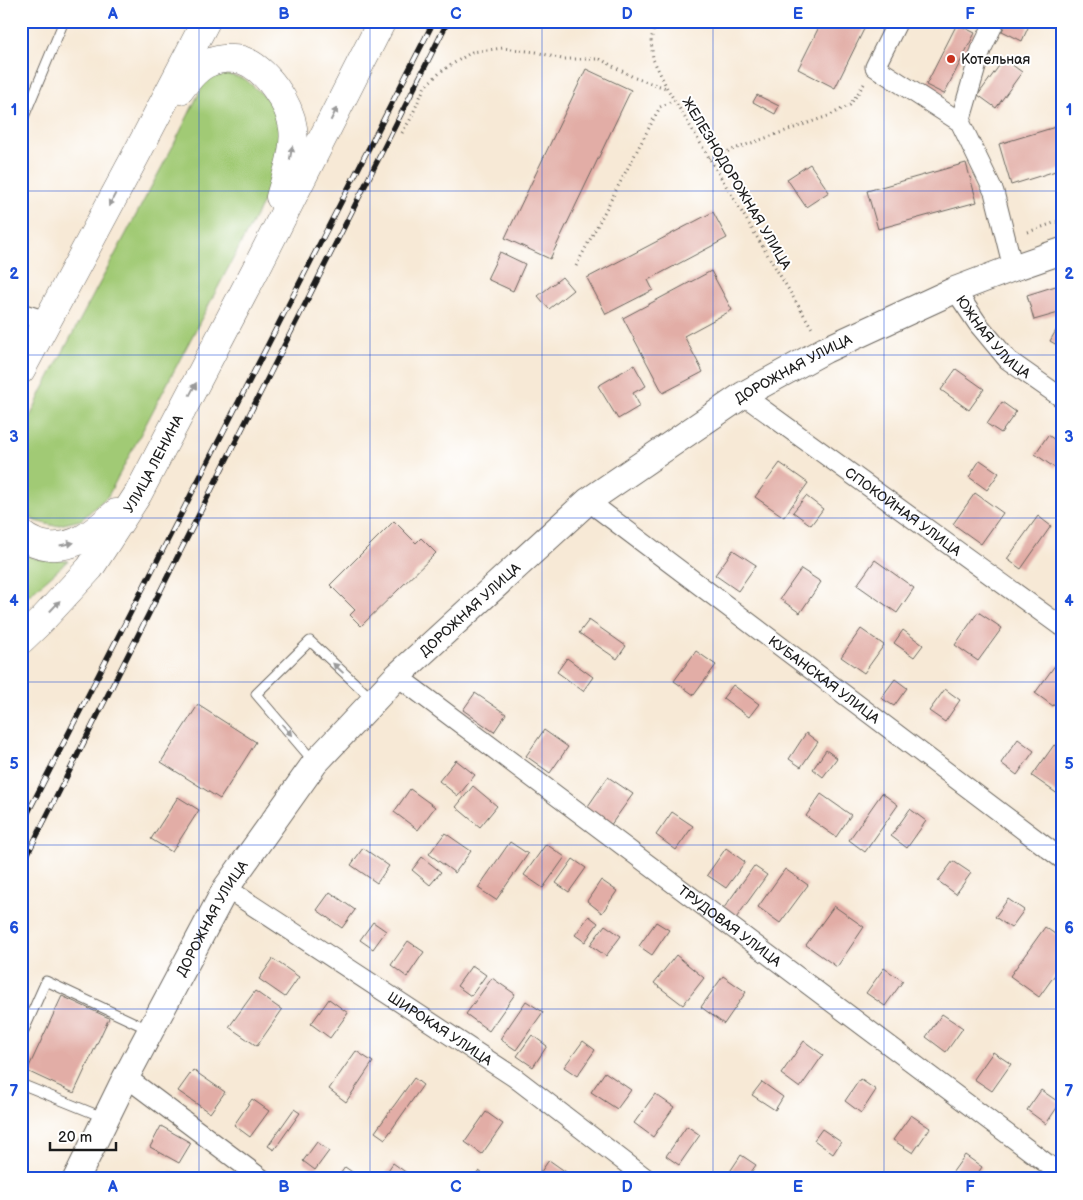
<svg xmlns="http://www.w3.org/2000/svg" width="1083" height="1200" font-family="'Balsamiq Sans',sans-serif">
<rect width="100%" height="100%" fill="#fff"/>
<filter id="ink" filterUnits="userSpaceOnUse"><feTurbulence type="fractalNoise" baseFrequency=".02" numOctaves="2"/><feDisplacementMap in="SourceGraphic" scale="10" xChannelSelector="R" yChannelSelector="G"/><feConvolveMatrix kernelMatrix="1 2 1 2 8 2 1 2 1" color-interpolation-filters="sRGB"/></filter>
<filter id="wash" filterUnits="userSpaceOnUse"><feTurbulence type="fractalNoise" baseFrequency=".0096" numOctaves="4" result="noise"/><feDisplacementMap in="SourceGraphic" scale="20" xChannelSelector="R" yChannelSelector="G"/><feGaussianBlur stdDeviation="1.12" result="paint"/><feColorMatrix in="noise" values="0 0 0 0 0 0 0 0 0 0 0 0 0 0 0 0 0 1.4 0 .05"/><feComposite in="paint" operator="in"/></filter>
<g filter="url(#wash)">
<rect width="100%" height="100%" fill="#f7e9d6"/>
<g fill="#a1ca75" stroke="#5e7348">
<polygon points="222,73 245,79 271,102 283,127 273,183 108,496 81,520 55,526 35,521 21,511 21,437 42,391 173,146 205,81"/>
<polygon points="21,550 34,558 68,561 21,602"/>
</g>
<g id="blocks">
<g fill="#e2ada6">
<polygon points="822,21 868,21 835,88 798,69"/>
<polygon points="1007,21 1031,21 1022,41 1002,31"/>
<polygon points="957,24 975,33 944,94 926,85"/>
<polygon points="1004,59 1022,72 996,108 978,95"/>
<polygon points="586,69 631,90 550,259 505,238"/>
<polygon points="757,95 779,106 775,114 753,102"/>
<polygon points="1062,125 1062,169 1011,185 999,144"/>
<polygon points="966,163 977,202 878,229 867,191"/>
<polygon points="810,164 829,192 806,207 787,179"/>
<polygon points="713,212 727,238 648,280 653,290 606,314 587,278"/>
<polygon points="500,252 525,264 513,291 487,279"/>
<polygon points="711,271 732,310 684,336 703,372 663,393 623,318"/>
<polygon points="562,277 573,290 549,309 538,296"/>
<polygon points="1062,284 1062,312 1034,320 1027,295"/>
<polygon points="1062,320 1062,348 1050,341"/>
<polygon points="634,365 646,386 633,393 640,406 618,419 598,386"/>
<polygon points="956,369 984,389 969,410 941,390"/>
<polygon points="1002,402 1016,412 1001,433 987,424"/>
<polygon points="1048,435 1062,445 1062,459 1055,468 1035,454"/>
<polygon points="980,460 999,473 987,490 969,477"/>
<polygon points="780,463 808,483 784,517 755,497"/>
<polygon points="975,493 1003,513 981,544 953,524"/>
<polygon points="806,496 823,509 811,525 793,512"/>
<polygon points="1038,516 1051,526 1021,569 1007,559"/>
<polygon points="394,521 416,543 421,538 436,553 361,626 350,615 355,610 330,585"/>
<polygon points="733,550 756,565 738,591 715,575"/>
<polygon points="875,560 914,588 897,613 857,585"/>
<polygon points="801,569 821,582 800,613 780,599"/>
<polygon points="978,612 1002,628 978,661 955,645"/>
<polygon points="589,620 626,646 617,659 579,633"/>
<polygon points="861,629 884,645 864,673 841,657"/>
<polygon points="903,630 923,645 914,657 894,643"/>
<polygon points="696,651 716,665 694,695 674,681"/>
<polygon points="567,658 593,677 583,691 557,672"/>
<polygon points="1056,664 1062,668 1062,694 1053,706 1035,693"/>
<polygon points="895,679 907,688 894,706 881,698"/>
<polygon points="733,685 759,704 749,717 723,698"/>
<polygon points="945,689 960,700 945,722 929,711"/>
<polygon points="475,693 506,714 494,732 463,710"/>
<polygon points="198,705 256,742 220,799 161,762"/>
<polygon points="544,730 568,747 550,773 526,756"/>
<polygon points="806,733 818,742 801,767 789,759"/>
<polygon points="1018,739 1034,751 1017,775 1001,763"/>
<polygon points="1054,745 1062,750 1062,797 1032,776"/>
<polygon points="826,750 837,758 823,777 813,769"/>
<polygon points="456,760 475,775 458,796 439,781"/>
<polygon points="608,777 633,794 610,826 586,809"/>
<polygon points="473,786 497,806 480,827 456,807"/>
<polygon points="410,789 435,807 418,830 394,812"/>
<polygon points="882,793 898,805 865,852 849,840"/>
<polygon points="821,794 851,815 836,837 806,816"/>
<polygon points="178,797 199,810 172,852 151,839"/>
<polygon points="910,809 926,821 907,848 891,836"/>
<polygon points="672,812 693,826 676,850 656,835"/>
<polygon points="445,833 471,851 455,873 429,854"/>
<polygon points="510,842 528,854 496,900 478,888"/>
<polygon points="546,844 565,857 543,888 524,875"/>
<polygon points="363,848 389,866 377,883 351,865"/>
<polygon points="726,848 745,862 726,888 707,875"/>
<polygon points="422,857 441,872 430,885 412,870"/>
<polygon points="573,859 586,868 569,892 556,883"/>
<polygon points="953,861 971,873 956,894 938,881"/>
<polygon points="754,866 767,875 734,921 721,912"/>
<polygon points="785,869 808,885 780,923 758,907"/>
<polygon points="601,880 617,891 602,913 587,901"/>
<polygon points="330,892 355,910 342,928 317,910"/>
<polygon points="1008,899 1024,910 1011,928 995,917"/>
<polygon points="834,906 864,927 837,967 806,945"/>
<polygon points="589,916 598,923 585,942 575,935"/>
<polygon points="373,922 386,931 373,949 360,940"/>
<polygon points="656,922 669,930 652,955 639,946"/>
<polygon points="605,925 621,936 606,956 590,945"/>
<polygon points="1045,927 1062,939 1062,965 1039,997 1010,976"/>
<polygon points="408,941 424,952 407,977 391,965"/>
<polygon points="676,955 704,978 683,1005 654,983"/>
<polygon points="273,959 299,977 285,997 259,979"/>
<polygon points="472,965 486,975 471,996 457,986"/>
<polygon points="884,968 903,981 885,1006 866,993"/>
<polygon points="723,976 746,992 724,1024 701,1007"/>
<polygon points="492,978 515,994 489,1031 466,1014"/>
<polygon points="255,991 282,1010 257,1046 229,1027"/>
<polygon points="62,996 109,1018 74,1093 27,1071"/>
<polygon points="329,999 348,1013 330,1038 311,1024"/>
<polygon points="526,1001 543,1012 516,1050 500,1039"/>
<polygon points="942,1014 963,1028 946,1052 926,1037"/>
<polygon points="532,1035 547,1046 533,1067 517,1056"/>
<polygon points="583,1041 595,1050 577,1076 564,1067"/>
<polygon points="804,1041 823,1055 800,1088 781,1074"/>
<polygon points="356,1051 373,1062 346,1102 329,1089"/>
<polygon points="993,1052 1011,1064 992,1091 974,1079"/>
<polygon points="193,1070 225,1092 210,1113 178,1091"/>
<polygon points="605,1072 631,1090 617,1109 591,1092"/>
<polygon points="414,1078 423,1085 385,1139 375,1132"/>
<polygon points="860,1079 876,1090 861,1113 845,1101"/>
<polygon points="762,1082 783,1097 775,1110 752,1095"/>
<polygon points="1041,1090 1060,1103 1046,1124 1027,1110"/>
<polygon points="655,1094 674,1107 653,1137 634,1123"/>
<polygon points="252,1099 269,1111 250,1137 234,1125"/>
<polygon points="294,1109 300,1113 274,1150 268,1146"/>
<polygon points="486,1112 503,1124 482,1154 465,1142"/>
<polygon points="911,1115 930,1128 913,1153 893,1140"/>
<polygon points="161,1126 191,1143 179,1163 150,1147"/>
<polygon points="687,1126 700,1135 679,1165 666,1156"/>
<polygon points="822,1129 841,1142 833,1154 814,1140"/>
<polygon points="317,1142 329,1151 315,1170 303,1161"/>
<polygon points="741,1155 756,1165 746,1179 725,1179"/>
<polygon points="965,1155 982,1167 974,1179 954,1179 950,1176"/>
<polygon points="549,1160 566,1172 561,1179 536,1179"/>
<polygon points="393,1163 411,1176 409,1179 382,1179"/>
<polygon points="345,1167 358,1176 356,1179 337,1179"/>
<polygon points="171,1171 184,1179 166,1179"/>
<polygon points="479,1171 490,1179 473,1179"/>
</g>
</g>
</g>
<g filter="url(#ink)">
<use href="#blocks" fill-opacity="0" stroke="#69645d" stroke-width="1"/>
<g fill="none" stroke-linecap="round" stroke-linejoin="round">
<g stroke="#69645d" stroke-width="11">
<g id="service">
<polyline points="21,124 64,21"/>
<polyline points="314,762 256,694 310,641 372,699"/>
<polyline points="21,1037 46,981 148,1029"/>
<polyline points="21,1084 105,1118"/>
</g>
</g>
<g stroke="#69645d" stroke-width="21">
<g id="minor">
<polyline points="898,21 875,67 960,122 994,192 1013,268"/>
<polyline points="960,122 981,50 995,21"/>
<path id="s1" d="M955,290L978,324L1008,360L1062,398"/>
<polyline points="21,313 47,321"/>
<path id="s2" d="M743,395L1062,627"/>
<path id="s3" d="M588,501L1062,859"/>
<path id="s4" d="M397,676L1062,1175"/>
<path id="s5" d="M226,888L514,1077L647,1179"/>
<polyline points="126,1077 262,1179"/>
</g>
</g>
<g stroke="#69645d" stroke-width="28">
<g id="secondary">
<path id="s6" d="M76,1179L126,1077L226,888L315,763L397,676L588,501L743,395L825,350L955,290L1013,268L1062,251"/>
</g>
</g>
<g stroke="#69645d" stroke-width="29">
<g id="primary">
<path d="M180,90C188,79 198,66 211,62C220,58 233,58 242,60C266,68 290,104 293,128C296,149 286,176 280,197"/>
<polyline points="21,370 135,157 206,21"/>
<path d="M21,534C29,541 40,545 50,546C79,548 96,530 116,513"/>
<path id="s7" d="M21,640L42,620L90,568L138,494L257,267L382,21"/>
</g>
</g>
<g stroke="#69645d" stroke-width="3" stroke-dasharray="1 4" stroke-linecap="butt">
<polyline points="656,21 651,40 653,59 667,88 813,330"/>
<polyline points="402,133 410,120 425,86 443,70 472,52 503,48 536,52 562,59 600,59 635,78 666,88"/>
<polyline points="709,158 828,116 850,105 864,84"/>
<polyline points="1028,232 1062,220"/>
<polyline points="576,266 660,107 674,100"/>
</g>
<use href="#service" stroke="#fff" stroke-width="9"/>
<use href="#minor" stroke="#fff" stroke-width="19"/>
<use href="#secondary" stroke="#fff" stroke-width="26"/>
<use href="#primary" stroke="#fff" stroke-width="28"/>
<g stroke="#1c1c1c" stroke-width="5.5">
<g id="rail">
<polyline points="21,826 434,21"/>
<polyline points="21,867 448,21"/>
</g>
</g>
<use href="#rail" stroke="#fff" stroke-width="4" stroke-dasharray="11" stroke-linecap="butt"/>
</g>
<defs><path id="oneway-solid" d="M-6-.8H1V-3.2L6.5 0L1 3.2V.8H-6Z" transform="scale(1.25)"/></defs>
<g fill="#999">
<use href="#oneway-solid" transform="translate(334 114) rotate(-63)"/>
<use href="#oneway-solid" transform="translate(291 153) rotate(-80)"/>
<use href="#oneway-solid" transform="translate(112 200) rotate(118)"/>
<use href="#oneway-solid" transform="translate(193 389) rotate(-62)"/>
<use href="#oneway-solid" transform="translate(67 544) rotate(-11)"/>
<use href="#oneway-solid" transform="translate(55 606) rotate(-47)"/>
<use href="#oneway-solid" transform="translate(338 668) rotate(-137)"/>
<use href="#oneway-solid" transform="translate(287 730) rotate(50)"/>
</g>
</g>
<path fill="none" stroke="#1d4ed8" stroke-width="1" stroke-opacity="0.55" d="M199,21V1179M370,21V1179M542,21V1179M713,21V1179M884,21V1179M21,191H1062M21,355H1062M21,518H1062M21,682H1062M21,845H1062M21,1009H1062"/>
<circle fill="#c8321e" stroke="#fff" stroke-width="2" cx="951" cy="59" r="5"/>
<g text-anchor="middle" stroke-width="4" stroke-linejoin="round" paint-order="stroke">
<g font-size="14" fill="#1c1c1c" stroke="#fff" text-anchor="start">
<text x="961" y="64">Котельная</text>
</g>
<g font-size="14" fill="#1c1c1c" stroke="#fff">
<text transform="translate(737 183) rotate(59)" y="5">ЖЕЛЕЗНОДОРОЖНАЯ УЛИЦА</text>
<text dy="5" stroke="none"><textPath href="#s1" startOffset="61">ЮЖНАЯ УЛИЦА</textPath></text>
<text dy="5" stroke="none"><textPath href="#s6" startOffset="1104">ДОРОЖНАЯ УЛИЦА</textPath></text>
<text dy="5" stroke="none"><textPath href="#s7" startOffset="222">УЛИЦА ЛЕНИНА</textPath></text>
<text dy="5" stroke="none"><textPath href="#s2" startOffset="198">СПОКОЙНАЯ УЛИЦА</textPath></text>
<text dy="5" stroke="none"><textPath href="#s6" startOffset="699">ДОРОЖНАЯ УЛИЦА</textPath></text>
<text dy="5" stroke="none"><textPath href="#s3" startOffset="296">КУБАНСКАЯ УЛИЦА</textPath></text>
<text dy="5" stroke="none"><textPath href="#s6" startOffset="294">ДОРОЖНАЯ УЛИЦА</textPath></text>
<text dy="5" stroke="none"><textPath href="#s4" startOffset="416">ТРУДОВАЯ УЛИЦА</textPath></text>
<text dy="5" stroke="none"><textPath href="#s5" startOffset="256">ШИРОКАЯ УЛИЦА</textPath></text>
</g>
</g>
<rect width="1083" height="1200" fill="none" stroke="#fff" stroke-width="55"/>
<path d="M50 1142v8h66v-8" fill="none" stroke="#1c1c1c" stroke-width="2.5"/>
<text x="58" y="1142" font-size="15" fill="#1c1c1c" stroke="#ffffff" stroke-width="4" paint-order="stroke">20 m</text>
<rect x="28" y="28" width="1028" height="1144" fill="none" stroke="#1d4ed8" stroke-width="2"/>
<g font-size="16" text-anchor="middle" font-weight="bold" fill="#1d4ed8">
<text x="113" y="19">A</text>
<text x="284" y="19">B</text>
<text x="456" y="19">C</text>
<text x="627" y="19">D</text>
<text x="798" y="19">E</text>
<text x="970" y="19">F</text>
<text x="14" y="115">1</text>
<text x="1069" y="115">1</text>
<text x="14" y="279">2</text>
<text x="1069" y="279">2</text>
<text x="14" y="442">3</text>
<text x="1069" y="442">3</text>
<text x="14" y="606">4</text>
<text x="1069" y="606">4</text>
<text x="14" y="769">5</text>
<text x="1069" y="769">5</text>
<text x="14" y="933">6</text>
<text x="1069" y="933">6</text>
<text x="14" y="1096">7</text>
<text x="1069" y="1096">7</text>
<text x="113" y="1192">A</text>
<text x="284" y="1192">B</text>
<text x="456" y="1192">C</text>
<text x="627" y="1192">D</text>
<text x="798" y="1192">E</text>
<text x="970" y="1192">F</text>
</g>
</svg>
